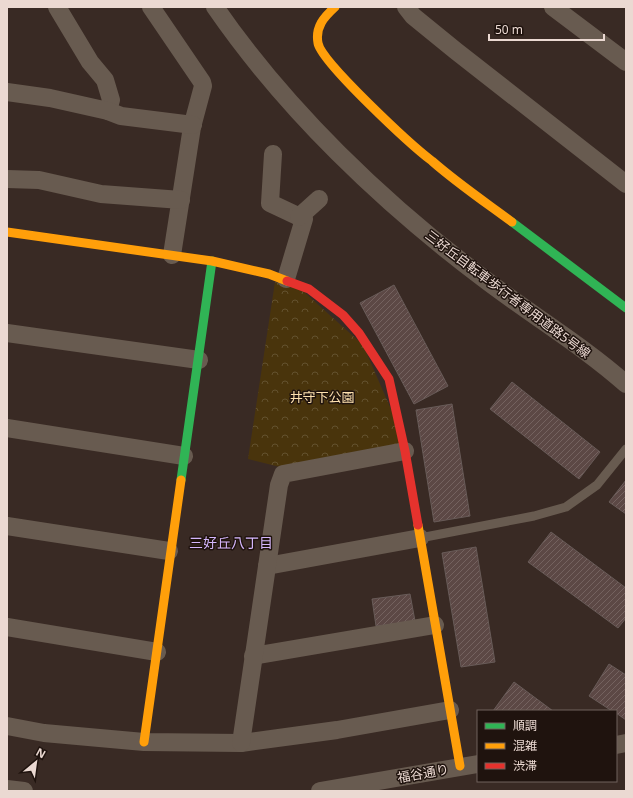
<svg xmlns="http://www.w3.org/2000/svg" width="633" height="798" font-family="'Noto Sans','Noto Sans JP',sans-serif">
<defs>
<pattern id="park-crowns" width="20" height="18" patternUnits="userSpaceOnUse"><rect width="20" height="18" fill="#49340c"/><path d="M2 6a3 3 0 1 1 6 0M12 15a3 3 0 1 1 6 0" fill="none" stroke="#63512e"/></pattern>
<pattern id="building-hatch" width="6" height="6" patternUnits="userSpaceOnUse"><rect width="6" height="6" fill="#5c4845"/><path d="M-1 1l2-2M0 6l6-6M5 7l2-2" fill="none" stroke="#74625f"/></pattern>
</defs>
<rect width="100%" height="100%" fill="#392a24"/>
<polygon fill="url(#park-crowns)" points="275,282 303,291 363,345 407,446 288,469 248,459"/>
<g fill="url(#building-hatch)" stroke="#685b58">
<polygon points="394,285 448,386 414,404 360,303"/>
<polygon points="512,382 600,452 579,479 490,409"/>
<polygon points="452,404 470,516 434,522 416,410"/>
<polygon points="626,480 626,514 609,502"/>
<polygon points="551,532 626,588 626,618 618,628 528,562"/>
<polygon points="476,547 495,662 461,667 442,553"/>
<polygon points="410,594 415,621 376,626 372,599"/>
<polygon points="609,664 626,675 626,720 616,713 616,711 612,711 589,696"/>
<polygon points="514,682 553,711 493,711"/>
</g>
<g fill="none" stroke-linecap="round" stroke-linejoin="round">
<polyline stroke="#685b50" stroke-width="9" points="420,538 534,516 566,507 597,485 626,449"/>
<g stroke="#685b50" stroke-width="18">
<polyline points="57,7 90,62 105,80 111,100 108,111"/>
<polyline points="151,7 202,82 203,86 192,127 172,255"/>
<path d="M215,7C286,110 383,203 483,278C530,314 582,345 626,384"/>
<polyline points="406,7 413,16 456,51 626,184"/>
<polyline points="553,7 626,62"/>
<polyline points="7,92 50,98 108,111 121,116 193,125"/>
<polyline points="273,154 270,203 304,219 286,279"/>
<polyline points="7,179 39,180 101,194 181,200"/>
<polyline points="299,217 319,199"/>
<polyline points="7,333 199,360"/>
<polyline points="7,428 184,456"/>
<polyline points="7,526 169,551"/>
<polyline points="267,566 420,538"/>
<polyline points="7,627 157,652"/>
<polyline points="253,656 435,625"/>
<polyline points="7,726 44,733 144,742 241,743 337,730 450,710"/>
<polyline points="241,743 279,485 283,474 405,451"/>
<polyline points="616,745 626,743"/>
<polyline points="7,789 24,791"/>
<polyline points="320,791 478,764"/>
</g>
<g stroke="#30b455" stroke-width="9">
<polyline points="512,222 626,308"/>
<polyline points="181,480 212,261"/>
</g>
<g stroke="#ff9f0a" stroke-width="9">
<path d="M335,7C324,17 315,27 318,43C321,62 412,146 432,161C457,183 485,202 512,222"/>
<polyline points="7,232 212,261 269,274 287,281"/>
<polyline points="418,525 460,766"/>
<polyline points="144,742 181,480"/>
</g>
<polyline stroke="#e5322d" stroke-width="9" points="287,281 309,289 343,315 359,333 389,379 405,451 418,525"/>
</g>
<g text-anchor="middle" stroke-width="3" stroke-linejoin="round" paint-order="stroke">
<g font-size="13" fill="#ebd9d2" stroke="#1f130e">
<text transform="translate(508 294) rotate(37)" y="5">三好丘自転車歩行者専用道路5号線</text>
<text transform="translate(423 773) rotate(-10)" y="5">福谷通り</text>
</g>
<g font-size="13" fill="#fde0ae" stroke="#1f130e">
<text x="322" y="402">井守下公園</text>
</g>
<g font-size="14" fill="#d4b6fc" stroke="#1f130e">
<text x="231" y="548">三好丘八丁目</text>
</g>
</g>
<rect width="633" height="798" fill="none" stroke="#ebd9d2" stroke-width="16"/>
<rect x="477" y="710" width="140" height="72" fill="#1f130e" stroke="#71625c"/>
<rect x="485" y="723" width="20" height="6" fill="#30b455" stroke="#71625c"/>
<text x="513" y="730" font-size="12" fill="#ebd9d2">順調</text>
<rect x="485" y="743" width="20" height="6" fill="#ff9f0a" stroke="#71625c"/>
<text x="513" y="750" font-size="12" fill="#ebd9d2">混雑</text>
<rect x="485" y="763" width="20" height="6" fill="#e5322d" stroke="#71625c"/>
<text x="513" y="770" font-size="12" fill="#ebd9d2">渋滞</text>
<g transform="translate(36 762) rotate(29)" stroke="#1f130e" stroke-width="3" paint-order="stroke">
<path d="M0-3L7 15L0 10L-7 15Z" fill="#ebd9d2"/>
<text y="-6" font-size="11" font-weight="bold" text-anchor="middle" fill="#ebd9d2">N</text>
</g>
<path d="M489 34v6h115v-6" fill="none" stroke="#ebd9d2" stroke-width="2"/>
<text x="495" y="34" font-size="12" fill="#ebd9d2" stroke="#1f130e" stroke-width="3" paint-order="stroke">50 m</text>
</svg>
